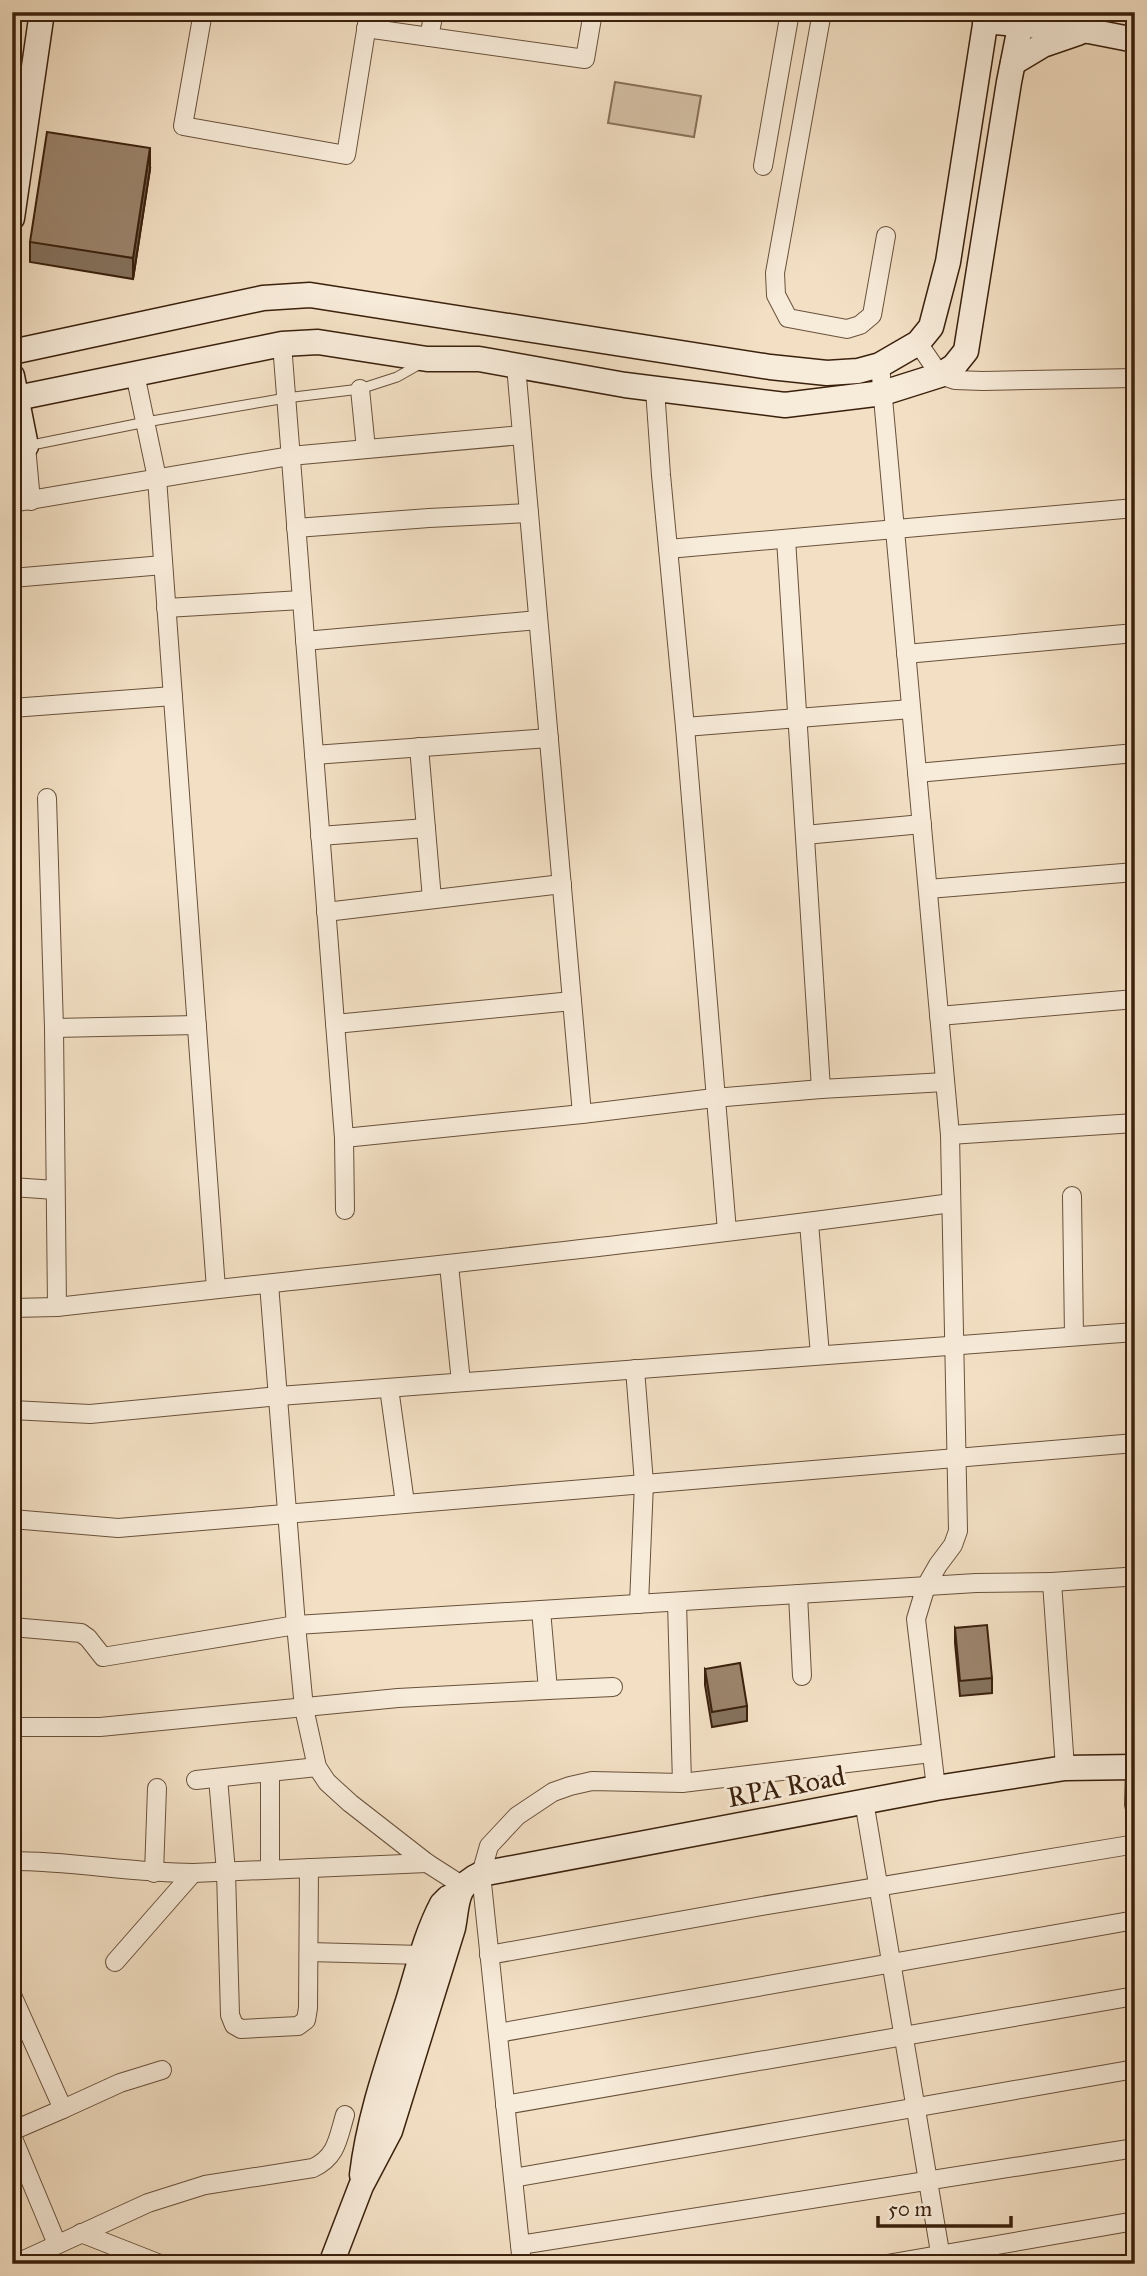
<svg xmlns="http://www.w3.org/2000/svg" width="1147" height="2276" font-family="'IM FELL Great Primer',serif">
<rect width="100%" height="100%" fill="#f3e0c4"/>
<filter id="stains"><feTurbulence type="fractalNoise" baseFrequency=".00286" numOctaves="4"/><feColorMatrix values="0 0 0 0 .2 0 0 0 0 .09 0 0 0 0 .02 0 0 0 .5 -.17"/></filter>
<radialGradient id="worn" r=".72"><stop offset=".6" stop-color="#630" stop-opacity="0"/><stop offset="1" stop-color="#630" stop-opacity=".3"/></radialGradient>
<polygon fill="#d4c0a5" stroke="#887059" stroke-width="2" points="615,82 701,96 694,137 608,123"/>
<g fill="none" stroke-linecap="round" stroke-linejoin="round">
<g stroke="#69513b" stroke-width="11">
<polyline id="lane" points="12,449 146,422 286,398 360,389 397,377 420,364"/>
</g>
<g stroke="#69513b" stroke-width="20">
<g id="street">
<polyline points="203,12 183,126 346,155 369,12"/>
<polyline points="822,12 775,273 776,295 788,318 847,329 860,325 872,315 886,236"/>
<polyline points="366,28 585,59 593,12"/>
<polyline points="429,37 434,12"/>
<polyline points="763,166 790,12"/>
<polyline points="918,343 940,375 955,380 983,381 1135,378"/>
<polyline points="282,344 344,1138 345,1210"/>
<polyline points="880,365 950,1135 958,1531 953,1545 938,1565 926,1586 916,1619 936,1788"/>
<polyline points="516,366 582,1114 714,1098 821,1089"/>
<polyline points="135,374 157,478 216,1289"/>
<polyline points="360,389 366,449"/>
<polyline points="655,389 661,475 685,727 727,1231"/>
<polyline points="26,446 31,501"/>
<polyline points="12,503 290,456 522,435"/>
<polyline points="296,528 429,518 529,513"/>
<polyline points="786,539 821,1089 945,1082"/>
<polyline points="668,549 1135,508"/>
<polyline points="12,578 163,565"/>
<polyline points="166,608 302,600"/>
<polyline points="305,641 538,620"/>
<polyline points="906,654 1135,633"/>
<polyline points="12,708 173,696"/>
<polyline points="685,727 911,709"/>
<polyline points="419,747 432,899"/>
<polyline points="314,755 549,738"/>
<polyline points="917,773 1135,753"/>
<polyline points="47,798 54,1028 57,1307"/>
<polyline points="805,835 922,824"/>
<polyline points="320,836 426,828"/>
<polyline points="928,889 1135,872"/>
<polyline points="326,912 562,884"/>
<polyline points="939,1016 1135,999"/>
<polyline points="335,1024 572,1001"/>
<polyline points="54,1028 197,1025"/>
<polyline points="950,1135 1135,1123"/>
<polyline points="344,1138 582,1114"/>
<polyline points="12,1187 55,1190"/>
<polyline points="1072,1196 1074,1336"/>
<polyline points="809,1223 820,1355"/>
<polyline points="449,1265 461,1382"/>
<polyline points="269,1284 296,1625 304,1708 317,1767 327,1782 350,1803 427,1863 463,1886"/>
<path d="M12,1308L57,1307C355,1273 654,1244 951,1203"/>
<polyline points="635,1369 644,1483 639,1604"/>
<polyline points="389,1388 405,1503"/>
<polyline points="12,1410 90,1414 279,1396 1135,1332"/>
<polyline points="12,1519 118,1528 1135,1443"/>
<polyline points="1052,1582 1125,1577"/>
<polyline points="798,1594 802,1676"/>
<polyline points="677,1602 682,1783"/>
<polyline points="12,1627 81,1633 88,1638 103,1657 296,1625 976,1583 1052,1582 1065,1768"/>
<polyline points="548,1690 613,1687"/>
<polyline points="12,1727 100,1727 398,1698 548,1690 541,1610"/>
<polyline points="218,1778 226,1872 230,2015 234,2025 241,2029 298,2026 306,2020 308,2008 309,1868"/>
<polyline points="196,1780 317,1767"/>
<polyline points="864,1801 942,2264"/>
<polyline points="1134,1805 1135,1768"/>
<path d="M12,1861C73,1861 132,1873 193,1873L427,1863"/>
<polyline points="270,1869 270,1773"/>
<polyline points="154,1873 157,1788"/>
<polyline points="309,1952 422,1955"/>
<polyline points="489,1955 762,1906 1130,1845"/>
<polyline points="115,1962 193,1873"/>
<polyline points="12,1995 63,2109 12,2131"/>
<polyline points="498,2033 1135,1920"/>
<polyline points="505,2105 1135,1996"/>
<polyline points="63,2109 120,2083 162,2070"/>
<polyline points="12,2136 57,2244"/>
<polyline points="513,2178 1135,2069"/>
<polyline points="81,2233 160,2264"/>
<polyline points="520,2245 1135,2148"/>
<path d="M15,2264L148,2203L205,2185L313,2168C337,2157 338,2138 345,2115"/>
<polyline points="522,2264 481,1874 489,1846 517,1816 553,1792 570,1786 592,1781 682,1783 931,1753"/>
<polyline points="887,2264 1135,2221"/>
</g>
</g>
<g stroke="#3b210d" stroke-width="27">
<g id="secondary">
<polyline points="985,21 1089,31 1135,40"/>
<polyline points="1013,63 1043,45 1078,33"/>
<polyline points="12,218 42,12"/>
<polyline points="12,352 263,298 310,295 770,367 827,373 858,371 880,365 918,343 931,327 948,262 987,12"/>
<polyline points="12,376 26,446"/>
<polyline points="12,399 282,344 318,342 427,359 479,359 625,385 785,405 883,393 940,375 954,366 966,351 1009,82 1023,12"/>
<path d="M362,2175C369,2115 390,2058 408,2001C418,1969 426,1934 442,1904L448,1898L458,1894"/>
<path d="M331,2264L361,2186L390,2131L453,1928C458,1903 454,1886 481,1874L936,1788L1065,1768L1135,1767"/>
</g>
</g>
<use href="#lane" stroke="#f7ebd9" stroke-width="9"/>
<use href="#street" stroke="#f7ebd9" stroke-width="18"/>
<use href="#secondary" stroke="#f7ebd9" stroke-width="24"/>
</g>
<g fill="#85725d" stroke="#3b210d" stroke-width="2">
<polygon points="881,12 911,12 910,18"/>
<polygon points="150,169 133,279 30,262 30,242"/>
<polygon points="955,1628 992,1678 992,1693 960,1696 955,1643"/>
<polygon points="705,1669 747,1706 747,1721 712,1727 705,1685"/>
</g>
<polygon fill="#6c5c4c" stroke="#3b210d" stroke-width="2" points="150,148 150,169 133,279 133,258"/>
<g fill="#9b846c" stroke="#3b210d" stroke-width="2">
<polygon points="47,132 150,148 133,258 30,242"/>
<polygon points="987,1625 992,1678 960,1681 955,1628"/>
<polygon points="740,1663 747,1706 712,1712 705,1669"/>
</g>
<g text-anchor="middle" stroke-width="6" stroke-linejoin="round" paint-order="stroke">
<g font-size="28" fill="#3b210d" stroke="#f7ebd9">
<text transform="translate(786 1786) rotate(-11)" y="10">RPA Road</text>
</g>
</g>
<rect width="1147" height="2276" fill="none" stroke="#f3e0c4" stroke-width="42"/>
<rect x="14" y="14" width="1119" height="2248" fill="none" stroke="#3b210d" stroke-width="3.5"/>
<rect x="21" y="21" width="1105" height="2234" fill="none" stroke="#3b210d" stroke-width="2"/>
<path d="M878 2216v10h133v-10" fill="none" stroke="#3b210d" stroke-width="3.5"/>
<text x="888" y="2216" font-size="21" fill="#3b210d" stroke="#f7ebd9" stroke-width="5" paint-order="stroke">50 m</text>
<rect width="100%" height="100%" filter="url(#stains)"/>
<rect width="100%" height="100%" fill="url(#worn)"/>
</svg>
